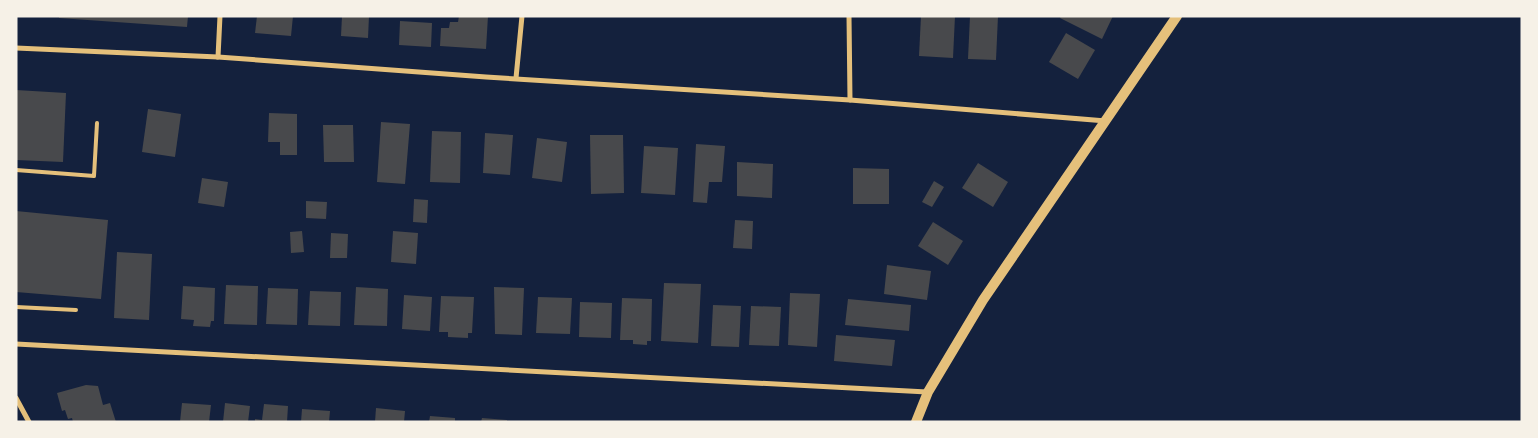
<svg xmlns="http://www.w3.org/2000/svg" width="1538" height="438" font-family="'Noto Sans',sans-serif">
<rect width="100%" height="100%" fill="#14213d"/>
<g fill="#48494c">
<polygon points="59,16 188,16 187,27 59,18"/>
<polygon points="257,16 293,16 291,36 255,33"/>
<polygon points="342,16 369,16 368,38 341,36"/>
<polygon points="459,16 488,16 486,49 440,46 441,28 449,28 450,22 458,22"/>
<polygon points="921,16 955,16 953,58 919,56"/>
<polygon points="970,16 998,16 996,60 968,59"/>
<polygon points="1061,16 1113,16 1102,39 1060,18"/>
<polygon points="400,21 432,23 431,47 399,45"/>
<polygon points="1066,33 1095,50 1078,79 1049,62"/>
<polygon points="16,90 66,93 63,162 16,160"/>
<polygon points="148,109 181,114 175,157 142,152"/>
<polygon points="269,113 297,114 297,155 280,155 280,142 268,142"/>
<polygon points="381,122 410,124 405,184 377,182"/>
<polygon points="323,125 353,125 354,162 324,162"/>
<polygon points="432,131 461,132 460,183 430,182"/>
<polygon points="485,133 513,135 510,175 483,173"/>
<polygon points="590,135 623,135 624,193 591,194"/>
<polygon points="537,138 567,142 562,182 532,178"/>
<polygon points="696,144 725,146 722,182 709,182 707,203 693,202"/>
<polygon points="644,146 678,148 675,195 641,193"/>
<polygon points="737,162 773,164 772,198 737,196"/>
<polygon points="978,163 1008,182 993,207 962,188"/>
<polygon points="853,168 889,169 889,204 853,204"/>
<polygon points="202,178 228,182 224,207 198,203"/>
<polygon points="934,181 944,187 932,207 922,202"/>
<polygon points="414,199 428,200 427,223 413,222"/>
<polygon points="306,201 327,202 326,219 306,218"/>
<polygon points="16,211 108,220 101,299 16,292"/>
<polygon points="735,220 753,221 752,249 733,248"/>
<polygon points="933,222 963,241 948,265 918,246"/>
<polygon points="302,231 304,252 291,253 290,232"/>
<polygon points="393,231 418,233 416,264 391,262"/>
<polygon points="331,233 348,234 347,258 330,258"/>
<polygon points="117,252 152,254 149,320 114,318"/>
<polygon points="887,265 931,271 927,300 884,294"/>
<polygon points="664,283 701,284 698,343 661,341"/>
<polygon points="226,285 258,286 257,325 224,324"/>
<polygon points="183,286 215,288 214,321 211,321 210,327 193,326 194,320 181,319"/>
<polygon points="356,287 388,289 387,326 354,325"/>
<polygon points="494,287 524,288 522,335 495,334"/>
<polygon points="268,288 298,289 297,325 266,324"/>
<polygon points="310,291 341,292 340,326 308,325"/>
<polygon points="790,293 820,294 817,347 788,345"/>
<polygon points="404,295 432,297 430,331 402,329"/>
<polygon points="441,296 474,297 472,333 468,333 468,338 448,337 448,332 439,332"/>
<polygon points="538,297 572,298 570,334 536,333"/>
<polygon points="622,298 652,299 651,341 647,341 647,345 633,344 633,340 620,340"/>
<polygon points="848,299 911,305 909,331 845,325"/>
<polygon points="580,302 612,303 611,338 579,337"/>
<polygon points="713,305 741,306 739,347 711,346"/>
<polygon points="751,306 781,307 779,346 749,345"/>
<polygon points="836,335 895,340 892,366 834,361"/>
<polygon points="86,385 98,386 103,405 110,403 116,422 73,422 72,418 68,419 65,410 62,411 57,393"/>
<polygon points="182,403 211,405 209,422 180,422"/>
<polygon points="225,403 250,406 248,422 223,422"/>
<polygon points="264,404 288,406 287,422 255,422 255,419 262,420"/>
<polygon points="376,408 405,411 404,422 375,422"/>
<polygon points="302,409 330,411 329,422 301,422"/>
<polygon points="430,416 455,418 455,422 429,422"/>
<polygon points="482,418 507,420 507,422 481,422"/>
</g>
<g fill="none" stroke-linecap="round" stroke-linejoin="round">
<g stroke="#e5c07b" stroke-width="4">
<polyline points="16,170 94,176 97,123"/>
<polyline points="16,307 76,310"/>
</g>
<g stroke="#e5c07b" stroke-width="5">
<polyline points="849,16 850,100"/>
<polyline points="16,48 218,57 486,77 850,100 1106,121"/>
<polyline points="218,57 220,16"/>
<polyline points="516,78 522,16"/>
<polyline points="16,344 927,392"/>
<polyline points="16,398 29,422"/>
</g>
<polyline stroke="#e5c07b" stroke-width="10" points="916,422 928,392 983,300 1177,16"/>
</g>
<rect width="1538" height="438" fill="none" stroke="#f6f1e7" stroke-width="35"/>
</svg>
